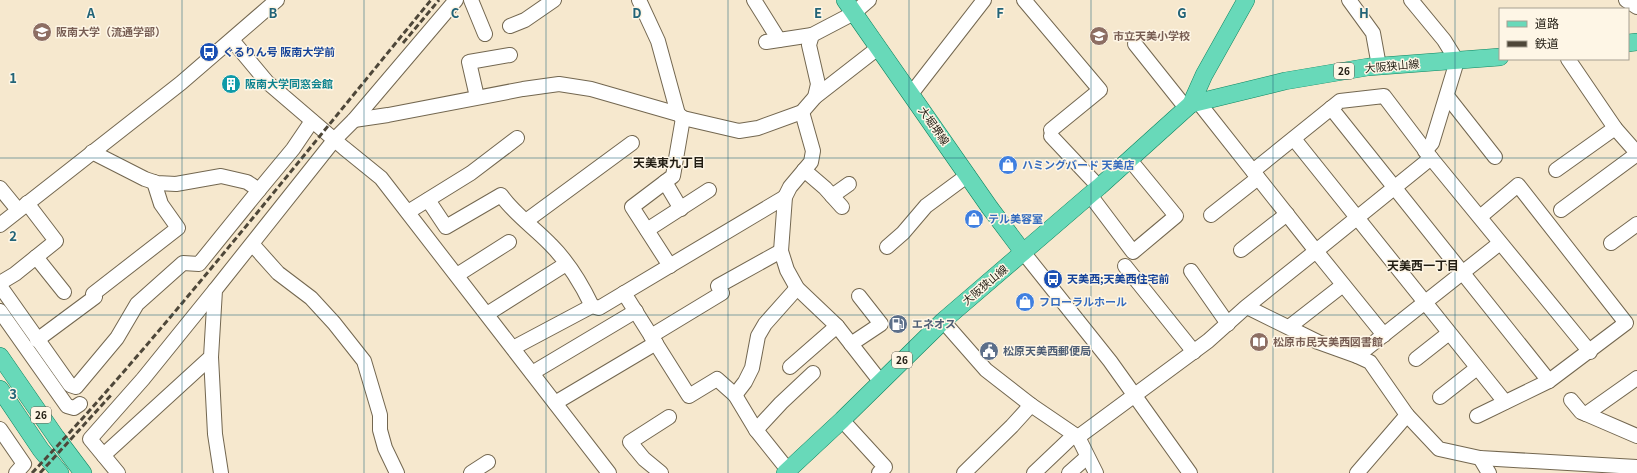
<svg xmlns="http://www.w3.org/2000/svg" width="1637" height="473" font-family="Georgia,'Noto Sans JP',serif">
<rect width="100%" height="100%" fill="#f6e8ce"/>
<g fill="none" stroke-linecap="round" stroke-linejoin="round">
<g stroke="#736750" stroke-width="16">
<g id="minor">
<polyline points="471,0 485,34"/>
<polyline points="639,0 658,41 678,114"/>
<polyline points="754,0 779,40"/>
<polyline points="1024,0 1100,90 1051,130"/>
<polyline points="1349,0 1373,33 1379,66"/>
<polyline points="1411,0 1444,40 1457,61 1432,143 1425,151"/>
<polyline points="1626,0 1637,7"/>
<polyline points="510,26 525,20 554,0"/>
<polyline points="232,40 267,82 344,148 381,178 609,473"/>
<polyline points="766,42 812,35"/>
<polyline points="1135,44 1186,108"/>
<polyline points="1568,59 1615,128 1637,153"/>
<polyline points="911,94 984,0"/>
<polyline points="1447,96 1495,157"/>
<polyline points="477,97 469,62 510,55"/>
<polyline points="815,97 878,48"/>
<polyline points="1199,103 1316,251 1431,158"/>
<polyline points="1331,108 1549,381"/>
<polyline points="802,112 813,151 811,162 790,187 785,197 781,251 787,270 797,288 837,326 880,381"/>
<polyline points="354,120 388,115 523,89 559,84 591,89 678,114 683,118 739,131 758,128 802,112 815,97 818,84 809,45 812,35 854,13 869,0"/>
<polyline points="1051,136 1099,187"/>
<polyline points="1294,139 1505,402"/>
<polyline points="92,152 145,179 157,183 176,184 221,176 247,182 259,190 293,149 312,121"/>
<polyline points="804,170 825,188 842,207"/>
<polyline points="1556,170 1615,128"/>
<polyline points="1253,171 1340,101 1384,96 1431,158 1590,352"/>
<polyline points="665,182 681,209"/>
<polyline points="0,188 18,210"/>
<polyline points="1090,195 1133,252 1176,216 1130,160"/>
<polyline points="832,196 849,184"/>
<path d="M428,200L446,227L501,195C514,214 535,228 551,245C567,261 582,285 592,306"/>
<polyline points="1561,210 1637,154"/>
<polyline points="408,212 471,173 517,138"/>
<polyline points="1211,215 1258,178"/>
<polyline points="526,221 632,143"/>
<polyline points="0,225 181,83 277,0"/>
<polyline points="647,230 709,190"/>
<polyline points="1611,243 1637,224"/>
<polyline points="253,245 278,273 311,298 334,323 364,361 380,415 380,430 385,448 397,473"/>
<polyline points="887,247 903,233 926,206 968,175"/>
<polyline points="1241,250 1287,214"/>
<polyline points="1023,252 1110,361 1190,473"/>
<polyline points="36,257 64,292"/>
<polyline points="670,266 632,207 673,176 683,118"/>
<polyline points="1125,266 1194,352"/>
<polyline points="1191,271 1228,324"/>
<polyline points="457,275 509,242"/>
<polyline points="0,283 15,274 56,241 27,203"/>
<polyline points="0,286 70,385 76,387 117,338 137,304 183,263 199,264 259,190"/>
<polyline points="624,293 689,396 717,379 735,395 756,430 788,470"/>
<polyline points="1247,307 1318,342 1357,356 1370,362 1407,415"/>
<polyline points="0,311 67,406 74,408 80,404"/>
<polyline points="487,314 566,264"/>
<polyline points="943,321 986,370 1031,405 1078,437 1096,473"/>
<polyline points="1289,327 1343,285"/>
<polyline points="651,336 722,293 718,286 781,251"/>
<polyline points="37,340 95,297 93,294 178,228 161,204 154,182"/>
<polyline points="851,344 881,324 859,296"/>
<polyline points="513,348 592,306 599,308 785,197"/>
<polyline points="1357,356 1500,243"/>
<polyline points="211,357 215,434 221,473"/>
<polyline points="1416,359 1449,333"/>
<polyline points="790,367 837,326"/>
<polyline points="532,373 636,311"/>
<polyline points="1637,378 1586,414 1637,436"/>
<polyline points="735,395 745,382 752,368 758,336 765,324 797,288"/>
<polyline points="1440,397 1477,368"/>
<polyline points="1571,400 1581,412 1586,414"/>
<polyline points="555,403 656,343"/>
<polyline points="1477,416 1549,381 1626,323 1518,185 1480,217"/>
<polyline points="842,420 885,467 879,473"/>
<polyline points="0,429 24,464 16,473"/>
<polyline points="756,430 781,403 813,373"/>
<polyline points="1078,437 1208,341 1246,307 1316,251 1384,335"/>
<polyline points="104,456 90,439 143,379 215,290"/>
<polyline points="1480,458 1489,473"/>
<polyline points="118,473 104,456 108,451 211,357 215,290 335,139 354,120 456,0"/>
<polyline points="471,473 488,462"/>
<polyline points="661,473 644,459 630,442 669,417"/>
<polyline points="964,473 1012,426 1031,405"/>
<polyline points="1034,473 1074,435"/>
<polyline points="1069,473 1087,457"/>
<polyline points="1357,473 1407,415 1439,449 1480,458 1637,467"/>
</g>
</g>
<g stroke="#0e8661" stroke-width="18">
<g id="major">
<polyline points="845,0 990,208 1023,252"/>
<polyline points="1628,43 1637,42"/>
<polyline points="1191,104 1285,81 1368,67 1500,57"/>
<polyline points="0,356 56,437 83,473"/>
<polyline points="0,389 41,450 60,473"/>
<polyline points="785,473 842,420 943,321 1099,187 1191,104 1204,75 1246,0"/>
</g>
</g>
<use href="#minor" stroke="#fff" stroke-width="14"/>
<use href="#major" stroke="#68d9b9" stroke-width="17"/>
<g stroke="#4e4739" stroke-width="3" stroke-dasharray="6 3" stroke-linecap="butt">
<polyline points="403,43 439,0"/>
<path d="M32,473C109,392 180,306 252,219C312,146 371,73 431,0"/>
<polyline points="40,473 112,394"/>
</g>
</g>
<path fill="none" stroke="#236478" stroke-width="1" stroke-opacity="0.55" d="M182,0V473M364,0V473M546,0V473M728,0V473M909,0V473M1091,0V473M1273,0V473M1455,0V473M0,158H1637M0,315H1637"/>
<defs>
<g id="university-disc" transform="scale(1)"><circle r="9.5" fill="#8d6e63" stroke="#fef6e6"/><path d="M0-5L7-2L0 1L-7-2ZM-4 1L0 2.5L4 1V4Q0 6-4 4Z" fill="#fff"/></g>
<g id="school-disc" transform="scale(1)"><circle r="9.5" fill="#8d6e63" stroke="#fef6e6"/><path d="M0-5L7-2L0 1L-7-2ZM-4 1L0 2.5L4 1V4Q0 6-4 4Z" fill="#fff"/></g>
<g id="bus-disc" transform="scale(1)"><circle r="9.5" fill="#1a4fb4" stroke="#fef6e6"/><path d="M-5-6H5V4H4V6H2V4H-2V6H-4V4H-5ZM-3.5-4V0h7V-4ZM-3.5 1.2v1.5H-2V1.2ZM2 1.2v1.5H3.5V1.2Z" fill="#fff"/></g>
<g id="building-disc" transform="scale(1)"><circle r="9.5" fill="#0f9aa8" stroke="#fef6e6"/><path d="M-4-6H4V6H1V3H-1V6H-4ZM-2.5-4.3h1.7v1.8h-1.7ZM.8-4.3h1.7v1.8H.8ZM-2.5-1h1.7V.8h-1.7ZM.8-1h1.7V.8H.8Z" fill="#fff"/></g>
<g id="shop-disc" transform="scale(1)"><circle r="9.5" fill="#3f7fe0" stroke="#fef6e6"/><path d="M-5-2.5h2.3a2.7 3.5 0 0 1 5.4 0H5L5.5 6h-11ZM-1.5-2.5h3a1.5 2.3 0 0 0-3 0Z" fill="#fff"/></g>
<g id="fuel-disc" transform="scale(1)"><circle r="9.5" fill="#5c6f8a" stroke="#fef6e6"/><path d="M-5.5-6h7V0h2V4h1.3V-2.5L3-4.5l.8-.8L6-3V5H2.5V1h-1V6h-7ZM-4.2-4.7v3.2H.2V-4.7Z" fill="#fff"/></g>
<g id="library-disc" transform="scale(1)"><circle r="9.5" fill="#8d6e63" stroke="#fef6e6"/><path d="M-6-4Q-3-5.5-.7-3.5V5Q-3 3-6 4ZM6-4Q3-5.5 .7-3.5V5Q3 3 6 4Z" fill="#fff"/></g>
<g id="civic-disc" transform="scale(1)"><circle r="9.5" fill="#5c6f8a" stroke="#fef6e6"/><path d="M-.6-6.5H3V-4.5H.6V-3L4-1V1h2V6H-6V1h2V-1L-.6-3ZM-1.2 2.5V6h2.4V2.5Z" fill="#fff"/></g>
</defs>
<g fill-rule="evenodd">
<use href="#university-disc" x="42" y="32"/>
<use href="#school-disc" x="1099" y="36"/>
<use href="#bus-disc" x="209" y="52"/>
<use href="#building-disc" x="231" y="84"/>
<use href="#shop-disc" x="1008" y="165"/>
<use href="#shop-disc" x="974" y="219"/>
<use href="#bus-disc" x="1053" y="279"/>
<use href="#shop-disc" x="1025" y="302"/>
<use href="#fuel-disc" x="898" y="324"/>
<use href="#library-disc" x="1259" y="342"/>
<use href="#civic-disc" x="989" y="351"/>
</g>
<g text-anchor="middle" stroke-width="3" stroke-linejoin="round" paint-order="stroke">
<g fill="#fef6e6" stroke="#645e52" stroke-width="1">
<rect x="1334" y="63" width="20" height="16" rx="3"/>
<rect x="892" y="352" width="20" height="16" rx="3"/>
<rect x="31" y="407" width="20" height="16" rx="3"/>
</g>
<g font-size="10" font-weight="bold" fill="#221d13">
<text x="1344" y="75">26</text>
<text x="902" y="364">26</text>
<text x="41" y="419">26</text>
</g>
<g font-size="11" font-weight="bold" fill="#785e54" stroke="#fef6e6" text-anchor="start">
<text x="56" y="36">阪南大学（流通学部）</text>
<text x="1113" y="40">市立天美小学校</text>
<text x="1273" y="346">松原市民天美西図書館</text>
</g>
<g font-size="11" font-weight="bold" fill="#164399" stroke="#fef6e6" text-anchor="start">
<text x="223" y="56">ぐるりん号 阪南大学前</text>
<text x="1067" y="283">天美西;天美西住宅前</text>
</g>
<g font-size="11" fill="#221d13" stroke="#fef6e6">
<text transform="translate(1392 66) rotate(-5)" y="4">大阪狭山線</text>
<text transform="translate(934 126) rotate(55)" y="4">大堀堺線</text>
<text transform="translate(985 285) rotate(-40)" y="4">大阪狭山線</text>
</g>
<g font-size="11" font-weight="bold" fill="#0d838f" stroke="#fef6e6" text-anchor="start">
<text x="245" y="88">阪南大学同窓会館</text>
</g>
<g font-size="11" font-weight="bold" fill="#366cbe" stroke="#fef6e6" text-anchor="start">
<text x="1022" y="169">ハミングバード 天美店</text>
<text x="988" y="223">テル美容室</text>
<text x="1039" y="306">フローラルホール</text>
</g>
<g font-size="11" font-weight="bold" fill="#4e5e75" stroke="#fef6e6" text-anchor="start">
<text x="912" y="328">エネオス</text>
<text x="1003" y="355">松原天美西郵便局</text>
</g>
<g font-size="12" font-weight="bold" fill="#221d13" stroke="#fef6e6">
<text x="669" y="167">天美東九丁目</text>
<text x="1423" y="270">天美西一丁目</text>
</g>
</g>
<g font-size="13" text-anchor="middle" font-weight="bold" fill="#236478" stroke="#fef6e6" stroke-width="3" stroke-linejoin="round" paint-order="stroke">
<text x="91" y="18">A</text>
<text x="273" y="18">B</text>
<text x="455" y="18">C</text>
<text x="637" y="18">D</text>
<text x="818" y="18">E</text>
<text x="1000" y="18">F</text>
<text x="1182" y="18">G</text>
<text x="1364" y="18">H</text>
<text x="13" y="83">1</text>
<text x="13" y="241">2</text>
<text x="13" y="399">3</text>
</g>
<rect x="1499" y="8" width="130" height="52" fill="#fef6e6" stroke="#a69f92"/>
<rect x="1507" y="21" width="20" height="6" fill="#68d9b9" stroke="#a69f92"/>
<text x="1535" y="28" font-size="12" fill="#221d13">道路</text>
<rect x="1507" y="41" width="20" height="6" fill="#4e4739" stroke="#a69f92"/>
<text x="1535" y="48" font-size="12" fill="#221d13">鉄道</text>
</svg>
